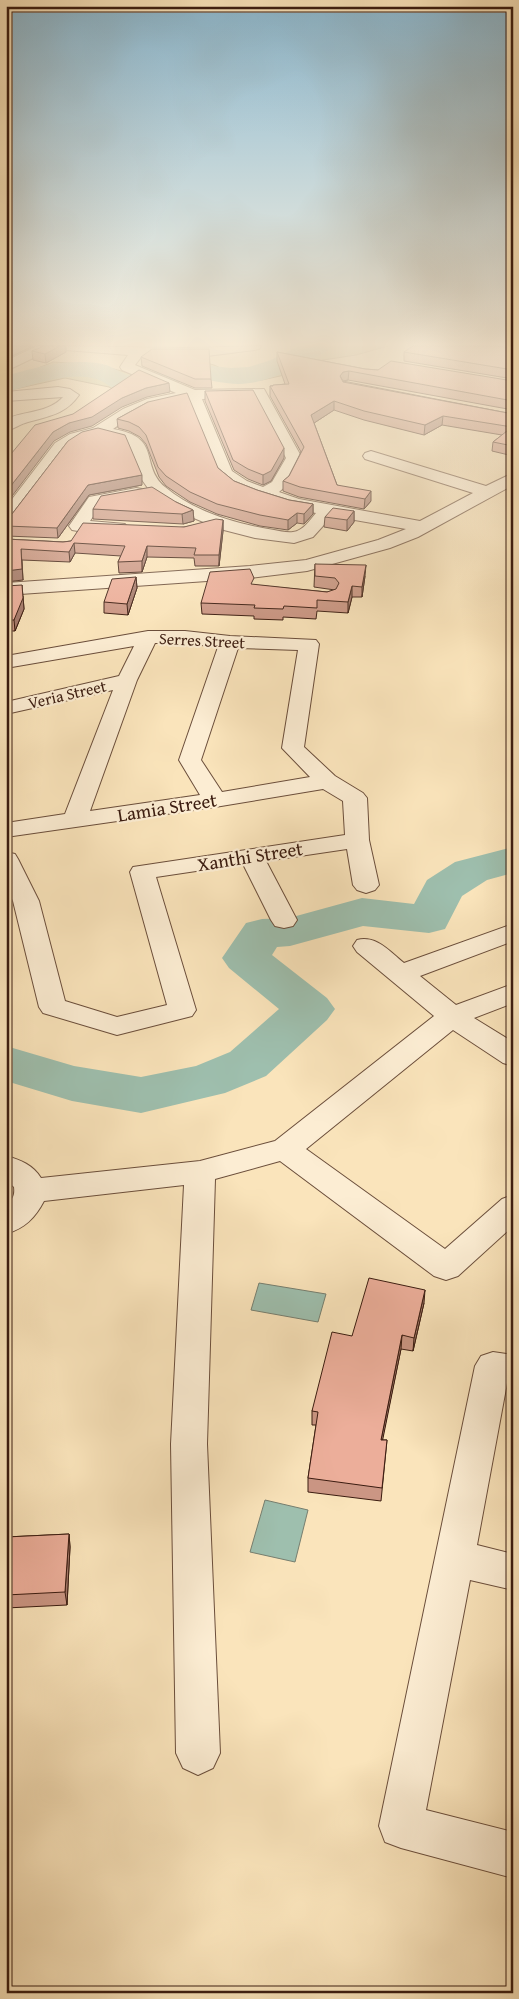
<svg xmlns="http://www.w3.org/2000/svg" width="519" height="1999" font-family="'Gentium Book Plus',serif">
<rect width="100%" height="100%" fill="#fae4bb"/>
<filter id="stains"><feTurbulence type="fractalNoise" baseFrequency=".004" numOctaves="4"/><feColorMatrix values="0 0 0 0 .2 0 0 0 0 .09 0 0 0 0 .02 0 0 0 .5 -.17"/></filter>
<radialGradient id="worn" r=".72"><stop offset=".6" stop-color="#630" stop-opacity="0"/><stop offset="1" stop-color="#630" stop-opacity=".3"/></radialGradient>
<g fill="#bfc490" stroke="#7d7050">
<path d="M309,346H388L356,355L303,363L298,372L262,380H225L200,376L175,382L152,373C171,367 190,363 210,364C218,365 224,372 232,372C260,375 284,355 309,346Z"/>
<path d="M53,362C83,364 111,365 138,377L120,393L109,387L65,378L6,391V378L19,376Z"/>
</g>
<g fill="#9ebfae" stroke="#767e6f">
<polygon points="259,1283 326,1294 318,1322 251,1310"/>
<polygon points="265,1500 308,1510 295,1562 250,1552"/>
</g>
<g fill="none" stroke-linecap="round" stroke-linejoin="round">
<g fill="#9ebfae" fill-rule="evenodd">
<path d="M299,346H331L328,351C299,365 272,383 239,384C221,384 204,377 186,380C166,382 148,394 127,392C111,390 107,382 96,379C67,371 34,385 6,392V376C37,367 69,358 102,364C114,366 123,376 133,376L192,364L231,368L249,367L271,360Z"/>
<polygon points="513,847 513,873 487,880 462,896 445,929 429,933 363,926 290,946 277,947 272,955 327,998 335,1009 327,1020 266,1076 225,1093 141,1113 72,1101 6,1081 6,1046 74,1066 141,1077 196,1066 230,1052 279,1009 229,968 222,958 246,923 262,919 289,918 362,898 414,904 427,880 455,862"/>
</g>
<g stroke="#6b4e3b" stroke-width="2">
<g id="minor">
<polygon points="37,346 54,346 52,349 6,371 6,361"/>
<path d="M59,346L184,348L261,346L259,349L254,350L207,356H142L135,365L195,390L264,389L302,458L287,485L279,492L299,499L420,521L473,493L365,459L363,456L365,453L371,451L486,486L513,473V485L418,537L390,548L307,571L250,578L6,595V583L250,566L306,560L378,540L406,529L332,516L313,537L294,543L255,538L220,529L177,511L152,494L140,477L127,443L121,440L99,436L82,440L67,449L12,523L6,524V507L55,443L70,434L93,428L123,409L147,399L176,393L122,370L120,367L128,355L66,350ZM254,397L286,458L272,482L263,487L247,481L232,471L202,399ZM188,400L219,477L235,489L258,498L289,508L316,513C310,520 303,531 293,532C287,533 280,531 274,530C236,524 195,512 165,487C139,465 163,437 113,429C141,410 154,406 188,400Z"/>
<path d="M58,387L70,389L79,395C66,414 49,416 28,422C20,424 14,429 6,431V419C24,411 49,413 63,397L6,401V392Z"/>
<polygon points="136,488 142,489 145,493 142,497 101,505 90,521 125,524 128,528 125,532 119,533 78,531 72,530 69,526 89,497"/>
<path d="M148,631H185L230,636L316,640L319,644L304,747L335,776L363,793L367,798L369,840L379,885L375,890L366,893L357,890L353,885L347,849L266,861L297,920L293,926L284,928L275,926L271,920L243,864L156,877L196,1010L192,1016L117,1035L43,1013L39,1007L13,901L6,886V852L15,854L18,859L39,901L65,1001L117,1017L167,1005L130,872L133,867L345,835L343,801L323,789L215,807L6,837V823L65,814L113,690L6,714V702L119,676L134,646L6,668V656ZM155,643H185L218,647L179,760L200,795L90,811L137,680ZM238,648L298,650L282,748L310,777L222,792L201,760Z"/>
<path d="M513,924V941L420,976L456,1005L513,984V1003L474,1018L513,1042V1066L503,1063L453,1030L306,1149L445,1249L502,1199L513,1195V1226L458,1276L446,1280L434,1276L280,1161L215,1179L207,1444L220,1753L213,1768L198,1775L183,1768L176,1753L171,1444L184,1185L44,1201C35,1218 25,1228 6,1234V1205C13,1199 15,1196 14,1187L6,1180V1156C21,1160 33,1165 41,1178L200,1161L275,1141L434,1016L357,952L353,946L357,940C376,935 389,951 404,963Z"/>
<polygon points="493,1352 513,1355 513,1383 507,1383 477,1545 513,1554 513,1590 470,1580 426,1810 513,1832 513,1878 401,1848 385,1842 379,1826 475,1366 481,1356"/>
</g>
</g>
<use href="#minor" fill="#fcedd3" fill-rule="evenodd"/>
</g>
<g fill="#cb9684" stroke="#3b1c10">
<polygon points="6,346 33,346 12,356 6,355"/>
<polygon points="513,348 513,379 404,361 404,352"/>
<polygon points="32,351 66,352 46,363 33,360"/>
<polygon points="277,352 365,369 513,381 513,410 348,380 343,381 513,414 513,456 492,451 493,442 502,435 442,425 424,435 364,420 334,410 314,423 337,485 371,501 364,509 299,497 283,491 283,481 289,476 301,452 270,396 270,386 285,384 277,361"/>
<polygon points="141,357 211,379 212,388 195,388 142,366"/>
<polygon points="205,391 284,458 271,481 263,485 248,479 234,470 205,401"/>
<polygon points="148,402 218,468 234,481 257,490 289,500 313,504 313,514 304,524 297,523 288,530 260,526 217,514 190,502 166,486 159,477 146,444 140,437 129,431 118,428 117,419"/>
<polygon points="68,441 142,485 89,495 58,538 6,536 6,515 12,514"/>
<polygon points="176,502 193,510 194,521 183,524 93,519 93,509"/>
<polygon points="354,511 354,522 347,531 324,527 325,517"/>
<polygon points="223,520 223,531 219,566 195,566 194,558 147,557 142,572 119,573 118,562 121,556 75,553 70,562 22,560 23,580 6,539 63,542 184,527"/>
<polygon points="315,564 365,576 362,597 352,597 348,613 317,611 316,619 283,617 283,620 254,619 254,616 202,614 201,603 254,585 327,592 335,590 314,587"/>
<polygon points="136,577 137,588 128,615 104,613 104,602"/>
<polygon points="6,586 23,596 24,609 15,631 6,631"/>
<polygon points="424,1303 413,1351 401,1349 382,1440 387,1440 381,1501 308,1492 308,1478 316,1425 312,1425 312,1411 352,1336"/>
<polygon points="69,1534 70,1547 67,1605 6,1608 6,1537"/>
</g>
<g fill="#a57a6c" stroke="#3b1c10">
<polygon points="14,346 33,346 12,356 11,347"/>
<polygon points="60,346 66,346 66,352 46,363 45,354"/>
<polygon points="349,371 348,380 343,381 340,376 343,372"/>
<polygon points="169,383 170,392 147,397 122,407 92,426 70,432 54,441 6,504 6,492 53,432 69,423 122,398 146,388"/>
<polygon points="334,401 334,410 311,425 311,415"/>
<polygon points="443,416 442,425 424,435 425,425"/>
<polygon points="284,448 284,458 271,481 263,485 263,475"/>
<polygon points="142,475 142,485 89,495 58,538 57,528 88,485"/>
<polygon points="371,491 371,501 364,509 365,499"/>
<polygon points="313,504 313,514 304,524 304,514"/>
<polygon points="193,510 194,521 183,524 182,514"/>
<polygon points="354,511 354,522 347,531 347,520"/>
<polygon points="297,513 297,523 288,530 288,520"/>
<polygon points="223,520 223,531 219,566 219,555"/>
<polygon points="74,543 75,553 70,562 69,552"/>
<polygon points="147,546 147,557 142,572 142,561"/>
<polygon points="21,549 23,580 6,582 6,571"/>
<polygon points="366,565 365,576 362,597 362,587"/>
<polygon points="136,577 137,588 128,615 127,604"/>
<polygon points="22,585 24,609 15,631 14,620"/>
<polygon points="352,586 352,597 348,613 348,602"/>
<polygon points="425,1290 424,1303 413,1351 414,1338"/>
<polygon points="402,1335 401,1349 380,1453 381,1440"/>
<polygon points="69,1534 70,1547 67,1605 65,1592"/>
</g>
<g fill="#ecae9a" stroke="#3b1c10">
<polygon points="44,346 60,346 45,354 32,351"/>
<polygon points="413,346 498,346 513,348 513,370 404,352"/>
<polygon points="152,349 209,349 211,379 195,379 141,357"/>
<polygon points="277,352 365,369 378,370 391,361 513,381 513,401 349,371 343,372 340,376 343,382 513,414 513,446 493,442 512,427 443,416 425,425 364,411 334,401 311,415 337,485 371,491 365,499 300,487 283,481 289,476 304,447 270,386 273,386 273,385 289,384"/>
<polygon points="139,370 169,383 146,388 122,398 92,417 69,423 53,432 6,492 6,460 35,425 73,414"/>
<polygon points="253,390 284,448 271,471 263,475 248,469 233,460 205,391"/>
<polygon points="187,393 218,468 234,481 257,490 289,500 313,504 304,514 297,513 288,520 260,515 217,504 190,492 166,476 158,467 146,435 139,427 129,422 117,419 148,402"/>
<polygon points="98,428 125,435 142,475 88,485 57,528 6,526 6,515 12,514 68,441 82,432"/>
<polygon points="152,487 176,502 193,510 182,514 93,509 101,496"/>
<polygon points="333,508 354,511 347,520 325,517"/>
<polygon points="216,519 223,520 219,555 194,555 196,548 147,546 142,561 118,562 125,546 74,543 69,552 21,549 22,569 6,571 6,539 63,542 71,541 83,523 184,527"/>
<polygon points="315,564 366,565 362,587 352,586 348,602 317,600 317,608 284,606 283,609 254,608 255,605 201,603 210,572 250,569 254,578 251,584 327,592 336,589 339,583 335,578 315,576"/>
<polygon points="136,577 127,604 104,602 112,579"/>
<polygon points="22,585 23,598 14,620 6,620 6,586"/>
<polygon points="369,1278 425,1290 414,1338 402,1335 381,1440 387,1440 382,1488 308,1478 318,1412 312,1411 332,1332 352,1336"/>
<polygon points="69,1534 65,1592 6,1595 6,1537"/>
<polygon points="6,1989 11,1993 6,1993"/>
</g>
<linearGradient id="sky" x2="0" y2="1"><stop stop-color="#8ab8d1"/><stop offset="0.55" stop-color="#fdf3e0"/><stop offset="1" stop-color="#fdf3e0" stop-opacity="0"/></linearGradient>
<rect width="519" height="626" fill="url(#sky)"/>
<g text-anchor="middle" stroke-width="4.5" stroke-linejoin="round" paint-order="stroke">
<g font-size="16" fill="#3b1c10" stroke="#fcedd3">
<text transform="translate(202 640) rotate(3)" y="6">Serres Street</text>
<text transform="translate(67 694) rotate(-13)" y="6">Veria Street</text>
</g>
<g font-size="19" fill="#3b1c10" stroke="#fcedd3">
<text transform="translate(167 807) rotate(-9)" y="7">Lamia Street</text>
<text transform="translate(250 856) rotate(-9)" y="7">Xanthi Street</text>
</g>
</g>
<rect width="519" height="1999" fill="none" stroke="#fae4bb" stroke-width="25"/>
<rect x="8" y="8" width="504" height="1984" fill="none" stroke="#3b1c10" stroke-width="2.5"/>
<rect x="12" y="12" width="494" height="1974" fill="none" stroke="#3b1c10"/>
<rect width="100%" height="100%" filter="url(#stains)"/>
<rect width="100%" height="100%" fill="url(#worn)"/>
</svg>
